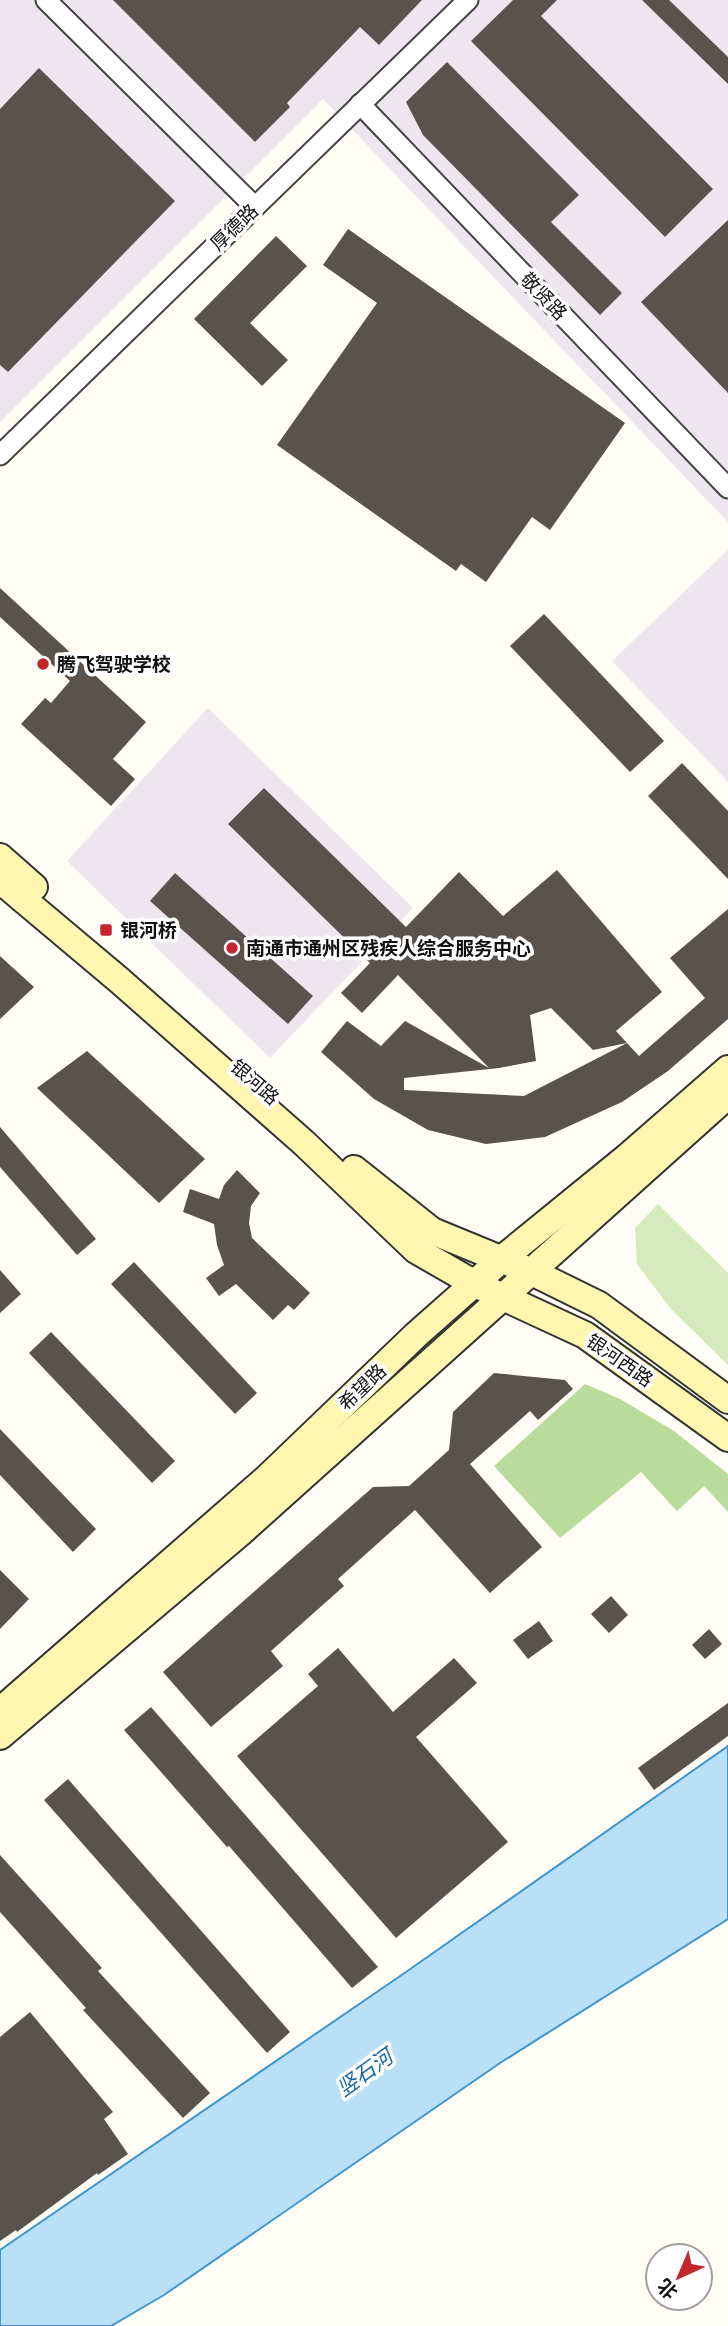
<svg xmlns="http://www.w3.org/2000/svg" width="728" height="2326" font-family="'Source Serif 4','Noto Sans SC',serif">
<rect width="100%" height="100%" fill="#fffdf5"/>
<g fill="#eee6ef">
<polygon points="0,0 728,0 728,522 323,99 0,422"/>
<polygon points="728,550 728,782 612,661"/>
<polygon points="208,708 413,908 270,1058 67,861"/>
</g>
<polygon fill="#d5ebbd" points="658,1204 728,1273 728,1365 671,1309 637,1264 635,1228"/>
<polygon fill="#b9dc9c" points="585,1384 620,1399 674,1431 728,1474 728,1512 704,1486 677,1511 641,1472 560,1538 494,1466"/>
<polygon fill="#b9e0f7" stroke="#3f96cf" stroke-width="2" points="728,1746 728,1919 500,2063 164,2295 111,2326 0,2326 0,2250 406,1972"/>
<g fill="#5a524d">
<polygon points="113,0 422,0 379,45 360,27 287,103 290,107 255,142"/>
<polygon points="513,0 557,0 541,16 713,189 665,237 471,41"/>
<polygon points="642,0 669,0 728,57 728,84"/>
<polygon points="447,62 579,195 551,222 622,293 600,315 423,135 406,102"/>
<polygon points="39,68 175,201 8,372 0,365 0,109"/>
<polygon points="728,220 728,393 641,302"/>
<polygon points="348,229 625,423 550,530 532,517 486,582 461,564 456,571 277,445 377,303 323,265"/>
<polygon points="276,236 307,266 250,323 288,360 262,386 194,319"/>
<polygon points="0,588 146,722 113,759 135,779 111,806 21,724 45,698 51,703 70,681 0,617"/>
<polygon points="544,614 664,741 630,772 510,646"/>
<polygon points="682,763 728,811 728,879 648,796"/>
<polygon points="264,788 406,927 459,872 503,916 557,870 662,992 616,1031 627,1043 593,1050 551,1008 530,1015 536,1061 499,1068 404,1078 404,1090 524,1096 627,1043 639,1056 705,998 670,958 728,909 728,1019 668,1071 622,1102 545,1137 486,1144 428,1130 374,1099 321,1052 347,1021 381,1046 405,1021 489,1068 398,975 362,1013 341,993 370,963 228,824"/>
<polygon points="175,873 313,996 288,1024 150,901"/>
<polygon points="0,956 34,987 0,1019"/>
<polygon points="87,1051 205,1159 159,1203 37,1088"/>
<polygon points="0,1127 96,1239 77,1255 0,1167"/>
<polygon points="237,1170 260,1193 251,1206 249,1223 252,1238 310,1293 294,1310 288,1305 273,1320 236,1284 219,1296 206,1278 224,1265 217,1245 214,1224 183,1212 190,1189 219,1199 224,1185"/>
<polygon points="134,1262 257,1393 235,1414 111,1284"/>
<polygon points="0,1270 21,1294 0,1313"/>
<polygon points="51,1332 175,1461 152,1483 29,1353"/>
<polygon points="494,1373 565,1380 573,1389 538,1420 530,1411 470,1464 542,1547 490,1593 415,1510 338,1579 344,1586 271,1651 283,1666 211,1727 163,1672 373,1487 409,1486 449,1450 453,1412"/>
<polygon points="0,1429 96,1529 73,1552 0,1475"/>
<polygon points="0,1570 29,1599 0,1629"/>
<polygon points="611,1596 628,1615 609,1633 591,1614"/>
<polygon points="539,1621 553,1641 528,1659 513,1640"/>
<polygon points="709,1629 722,1644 705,1659 692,1645"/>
<polygon points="338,1648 393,1712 454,1658 477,1683 416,1737 508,1842 396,1938 237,1756 318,1686 308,1674"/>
<polygon points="728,1703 728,1736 654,1790 638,1768"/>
<polygon points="151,1707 378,1967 352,1988 229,1846 227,1847 124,1730"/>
<polygon points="68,1779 290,2032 267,2053 44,1800"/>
<polygon points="0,1855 102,1968 98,1971 210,2093 183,2118 83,2010 86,2008 0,1912"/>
<polygon points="30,2012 113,2112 104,2119 128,2154 98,2175 97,2173 17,2232 16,2230 0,2241 0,2037"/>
</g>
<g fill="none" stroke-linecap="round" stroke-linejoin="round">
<g stroke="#444" stroke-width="23">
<g id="street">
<polyline points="46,0 255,207"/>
<polyline points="360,104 728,488"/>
<polyline points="0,455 468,0"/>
</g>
</g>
<g stroke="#333" stroke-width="30">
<g id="secondary">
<polyline points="0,857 34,887"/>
<polyline points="0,880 119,980 304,1143 416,1250 475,1284 585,1335 728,1438"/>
<polyline points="354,1169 432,1231 532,1272 599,1305 728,1400"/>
<polyline points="0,1711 267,1478 416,1335 502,1259 626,1158 728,1069"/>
<polyline points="0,1736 241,1532 728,1095"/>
</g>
</g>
<use href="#street" stroke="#fff" stroke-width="19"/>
<use href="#secondary" stroke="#fff6b0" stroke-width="26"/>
</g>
<g fill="#c4262e" stroke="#fff" stroke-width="2.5">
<circle cx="43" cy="664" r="7"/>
<rect x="99" y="923" width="14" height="14" rx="3.5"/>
<circle cx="232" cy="948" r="7"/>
</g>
<g text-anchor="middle" stroke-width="7" stroke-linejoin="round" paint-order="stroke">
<g font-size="19" fill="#111" stroke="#fff">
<text transform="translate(234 227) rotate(-44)" y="7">厚德路</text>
<text transform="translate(544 296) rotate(46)" y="7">敬贤路</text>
<text transform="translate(255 1082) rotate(41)" y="7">银河路</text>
<text transform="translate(620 1360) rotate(35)" y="7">银河西路</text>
<text transform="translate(362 1387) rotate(-44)" y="7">希望路</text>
</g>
<g font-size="19" font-weight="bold" fill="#111" stroke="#fff" text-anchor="start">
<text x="57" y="671">腾飞驾驶学校</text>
<text x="120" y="937">银河桥</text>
<text x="246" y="955">南通市通州区残疾人综合服务中心</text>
</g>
<g font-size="21" font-style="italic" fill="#1768a6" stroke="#fff">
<text transform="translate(365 2073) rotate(-36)" y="7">竖石河</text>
</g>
</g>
<g transform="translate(679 2277) rotate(224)"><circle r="33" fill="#ffffff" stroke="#a0a0a0" stroke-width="2"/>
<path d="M0-5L12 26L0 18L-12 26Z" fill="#c4262e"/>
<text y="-10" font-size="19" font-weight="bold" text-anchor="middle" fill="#111111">北</text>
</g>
</svg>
